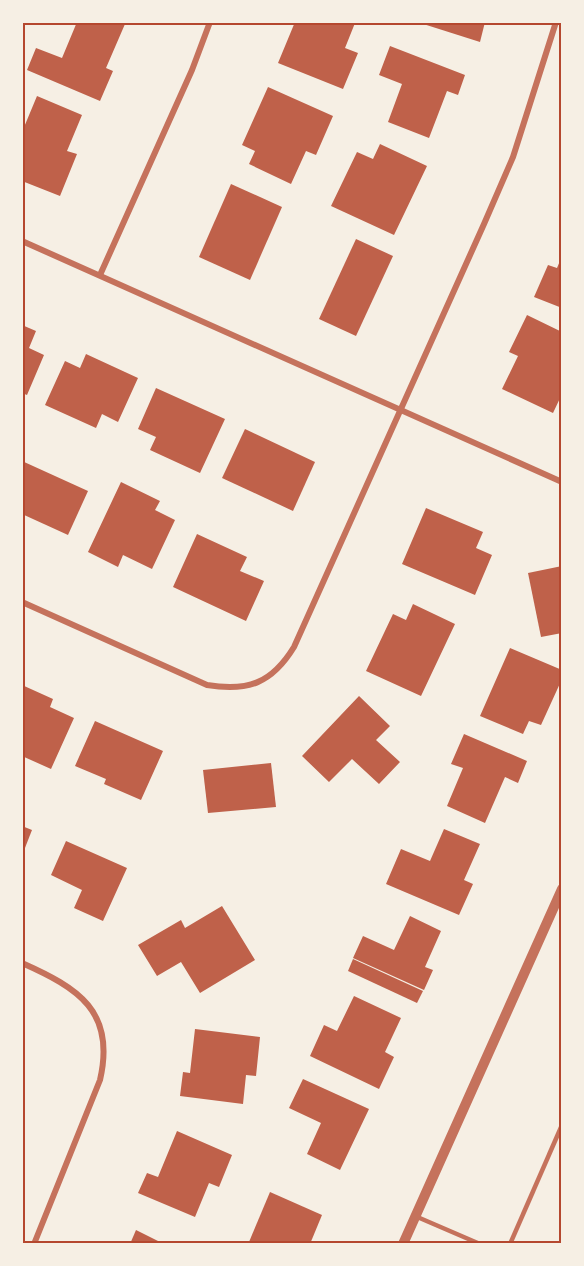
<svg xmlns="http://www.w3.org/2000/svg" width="584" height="1266" font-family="'Source Serif 4',serif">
<rect width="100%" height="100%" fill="#f6efe4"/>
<g fill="#bf614a">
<polygon points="77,22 125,24 106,68 113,71 100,101 27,70 36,48 62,58"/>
<polygon points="295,22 355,23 345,48 358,53 343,89 278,63"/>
<polygon points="417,22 485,22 480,42"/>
<polygon points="390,46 465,75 458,95 447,91 429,138 388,122 402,84 379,75"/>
<polygon points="268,87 333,116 316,155 306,151 291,184 249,164 255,151 242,145"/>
<polygon points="37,96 82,115 67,151 77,154 60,196 22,181 22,132"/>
<polygon points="380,144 427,166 394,235 331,206 357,152 373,159"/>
<polygon points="231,184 282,207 250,280 199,257"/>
<polygon points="356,239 393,256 356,336 319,319"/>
<polygon points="562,256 562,308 534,297 548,265 557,268"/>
<polygon points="527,315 562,332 562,394 553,413 502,389 518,356 509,352"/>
<polygon points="22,325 36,331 29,348 44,355 27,395 22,393"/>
<polygon points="86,354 138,378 118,422 102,414 96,428 45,405 65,361 80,368"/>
<polygon points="156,388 225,419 200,473 150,450 156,437 138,429"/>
<polygon points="245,429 315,462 293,511 222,478"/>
<polygon points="22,461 88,491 68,535 22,514"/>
<polygon points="121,482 160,501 155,510 175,520 152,569 123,555 118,567 88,552"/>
<polygon points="426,508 483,532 476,548 492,555 475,595 402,564"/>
<polygon points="197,534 247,557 240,571 264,581 246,621 173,587"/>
<polygon points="562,566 562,633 541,637 528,573"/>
<polygon points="413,604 455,624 421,696 366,671 393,614 406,620"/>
<polygon points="510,648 562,670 562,679 541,725 529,721 523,734 480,716"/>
<polygon points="22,685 53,699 50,707 74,718 51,769 22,756"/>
<polygon points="359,696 390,726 376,740 400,762 379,784 352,759 329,782 302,756"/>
<polygon points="95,721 163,751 141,800 104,784 106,779 75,766"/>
<polygon points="464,734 527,761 518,783 505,777 485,823 447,806 463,768 451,764"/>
<polygon points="271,763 276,807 208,813 203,770"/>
<polygon points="22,826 32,830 23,853 22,853"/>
<polygon points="444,829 480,844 464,880 473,884 459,915 386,884 401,849 430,861"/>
<polygon points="66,841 127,868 103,921 74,908 82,890 51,875"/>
<polygon points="222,906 255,960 200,993 181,962 157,976 138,945 181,920 185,928"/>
<polygon points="410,916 441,931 425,967 433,970 424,990 353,958 363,936 394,950"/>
<polygon points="353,959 423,991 417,1003 348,971"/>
<polygon points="354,996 401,1018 385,1052 394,1057 379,1089 310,1056 324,1025 337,1031"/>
<polygon points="195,1029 260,1037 256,1076 246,1075 243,1104 180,1096 183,1072 190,1073"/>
<polygon points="303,1079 369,1109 340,1170 307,1154 321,1123 289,1108"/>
<polygon points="177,1131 232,1155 219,1187 209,1183 195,1217 138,1193 147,1173 158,1177"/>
<polygon points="270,1192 322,1215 310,1244 249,1242"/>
<polygon points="136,1230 164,1244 130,1244"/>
</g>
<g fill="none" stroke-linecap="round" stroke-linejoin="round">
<g stroke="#c5725c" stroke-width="4.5">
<polyline points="415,1216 480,1244"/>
<polyline points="510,1244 562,1125"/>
</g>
<g stroke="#c5725c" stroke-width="6">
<polyline points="22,241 562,482"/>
<polyline points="100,275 192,70 210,22"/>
<path d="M22,602L207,685C248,692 272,683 294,647L484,224L513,157L556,22"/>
<path d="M22,963C78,988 116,1011 100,1080L34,1244"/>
</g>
<polyline stroke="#c5725c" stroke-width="10" points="403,1244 562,889"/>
</g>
<rect width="584" height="1266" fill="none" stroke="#f6efe4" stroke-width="48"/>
<rect x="24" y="24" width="536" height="1218" fill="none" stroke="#b5482f" stroke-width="2"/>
</svg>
